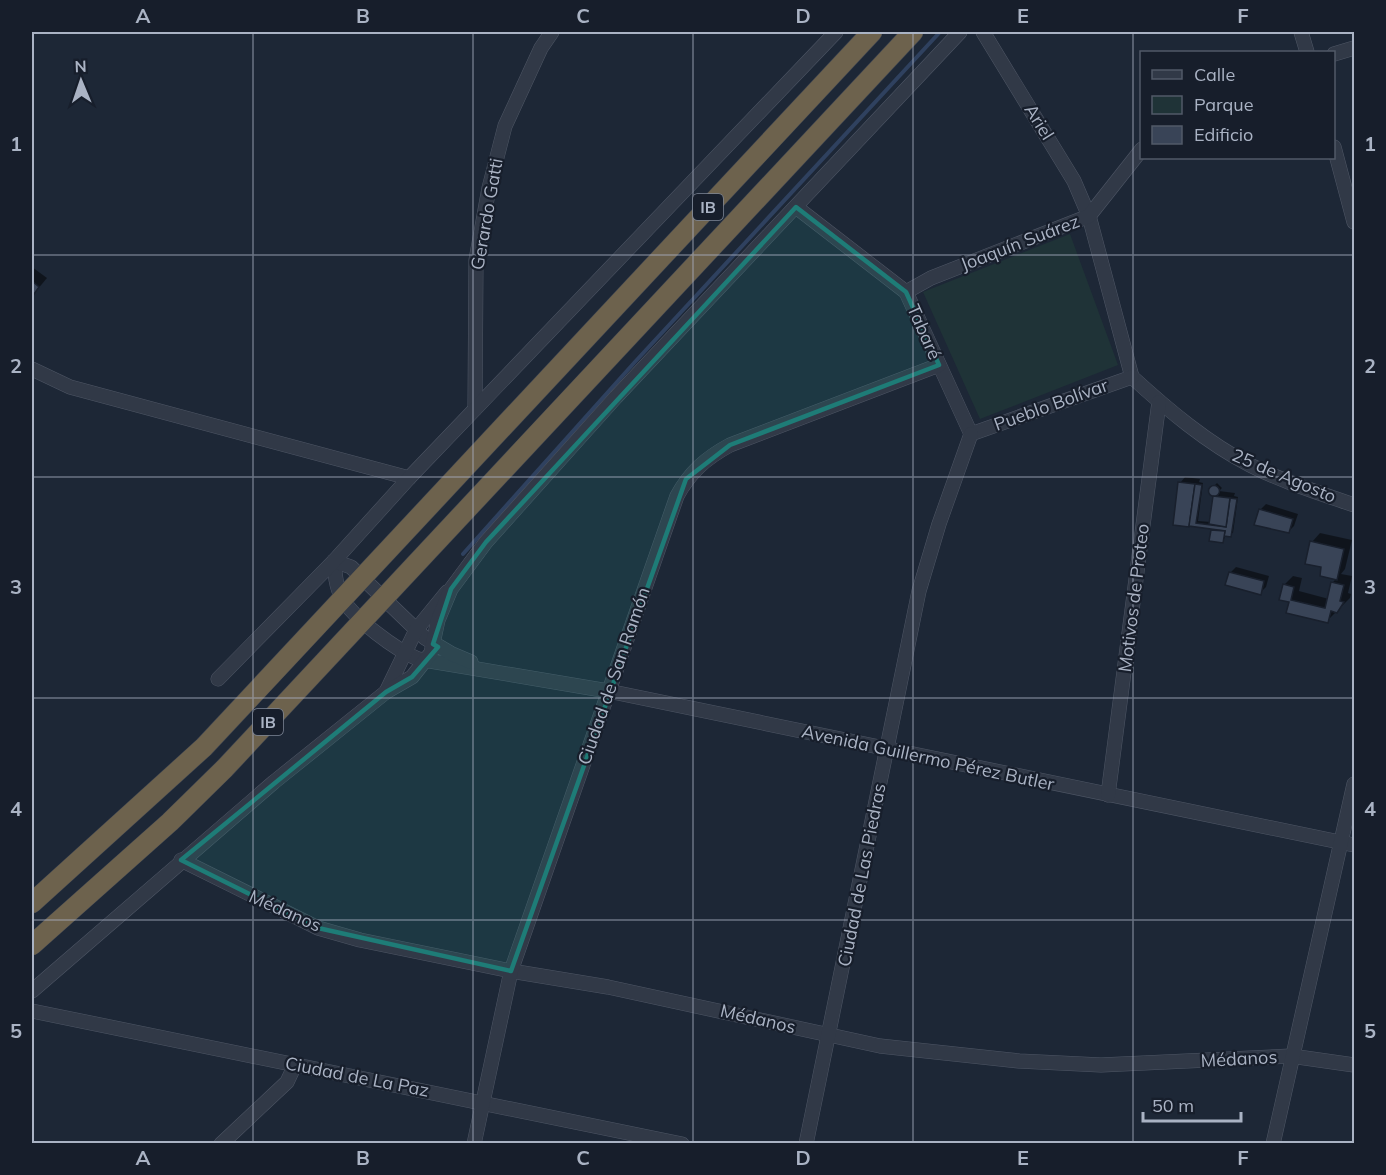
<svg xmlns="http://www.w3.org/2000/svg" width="1386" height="1175" font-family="Mulish,sans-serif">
<rect width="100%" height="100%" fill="#1d2736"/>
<polygon fill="#1f3337" points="1070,234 1118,365 980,419 923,292"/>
<g fill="#0007">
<polygon points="32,267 47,278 32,296"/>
<polygon points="1185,477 1200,479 1199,482 1203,483 1198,521 1211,522 1217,495 1209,491 1217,483 1222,488 1219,491 1235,493 1234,496 1238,497 1233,533 1226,535 1223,541 1211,540 1213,528 1189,525 1180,483"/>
<polygon points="1266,504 1298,514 1294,526 1289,531 1260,510"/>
<polygon points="1320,533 1352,540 1345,569 1341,574 1352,576 1348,593 1351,594 1350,598 1327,621 1290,601 1284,585 1293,576 1302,578 1299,591 1329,599 1332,583 1337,578 1323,566 1312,542"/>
<polygon points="1236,567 1269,576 1266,587 1260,593 1230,573"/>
</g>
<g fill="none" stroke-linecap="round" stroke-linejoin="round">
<polyline stroke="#2f415f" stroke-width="4" points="463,554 634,363 940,32"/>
</g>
<g fill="#394457" stroke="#19202d" stroke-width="1.5">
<polygon points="32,281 39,287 32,297"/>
<polygon points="1178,482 1195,484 1189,527 1173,525"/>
<polygon points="1195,484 1202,485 1196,523 1226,527 1230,498 1237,499 1231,537 1224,536 1225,531 1189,526"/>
<circle cx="1214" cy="491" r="5.5"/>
<polygon points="1213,496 1230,498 1226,527 1209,524"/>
<polygon points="1259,509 1293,519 1289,533 1254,525"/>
<polygon points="1211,530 1225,531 1223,543 1209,541"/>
<polygon points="1310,541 1344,549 1337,580 1320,576 1321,567 1305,564"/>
<polygon points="1229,572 1264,581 1261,595 1225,585"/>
<polygon points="1331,582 1344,585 1340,601 1344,602 1337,613 1331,611 1328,623 1286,613 1289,602 1279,600 1283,584 1294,587 1291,600 1325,608"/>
</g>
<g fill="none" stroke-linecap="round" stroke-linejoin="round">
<g stroke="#4e5665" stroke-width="15">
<g id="minor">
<polyline points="983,32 1074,181 1089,216 1132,377"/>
<polyline points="1301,32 1307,52"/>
<polyline points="1334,54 1354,48"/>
<polyline points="1334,147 1354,222"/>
<polyline points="796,207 906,292 971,434"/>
<polyline points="906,292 931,278 1089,216 1142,149"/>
<polyline points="32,369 70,387 409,478"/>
<path d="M1132,377C1167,409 1207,443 1250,465C1283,482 1320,493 1354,505"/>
<polyline points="475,409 476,260 489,188 505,126 541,48 552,32"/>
<polyline points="971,434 1132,377"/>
<path d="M334,561C335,574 336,587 342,598C354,619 396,650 418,659L608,691L1354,845"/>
<polyline points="334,561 351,567 425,638 452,654 471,662"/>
<polyline points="218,679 334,561 409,478 836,32"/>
<polyline points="386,692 416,630 447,592"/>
<polyline points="1108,795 1159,402"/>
<polyline points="181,860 318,928 360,940 511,971 608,987 880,1046 1019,1061 1101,1065 1291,1056 1354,1065"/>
<polyline points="32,991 274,782 386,692 412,677 431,653 438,620 451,589 486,542 616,397 960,32"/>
<polyline points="32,1011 682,1144"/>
<polyline points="221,1144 287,1082 295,1065"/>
<path d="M474,1144L511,971L677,496C690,472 706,458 730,445L939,365"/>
<polyline points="806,1144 919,591 939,524 971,434"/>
<polyline points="1273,1144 1354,784"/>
</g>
</g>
<g stroke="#3c4351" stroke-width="21">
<g id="highway">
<polyline points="32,903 204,747 872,32"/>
<polyline points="32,945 170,822 225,768 913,32"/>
</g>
</g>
<use href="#minor" stroke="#313947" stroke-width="14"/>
<use href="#highway" stroke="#6d624d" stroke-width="20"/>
</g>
<path fill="#1e7c77" fill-opacity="0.2" stroke="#1e7c77" stroke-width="4.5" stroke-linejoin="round" d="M796,207L906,292L939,365L730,445L686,479L511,971L318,928L181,860L386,692L412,677L438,647L433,644L451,589L486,542Z"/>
<path fill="none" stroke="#aab3c4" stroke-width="1.5" stroke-opacity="0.55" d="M253,32V1144M473,32V1144M693,32V1144M913,32V1144M1133,32V1144M32,255H1354M32,477H1354M32,698H1354M32,920H1354"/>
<g text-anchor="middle" stroke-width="4.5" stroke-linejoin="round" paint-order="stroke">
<g fill="#171e2b" stroke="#7e8696" stroke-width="1.5">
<rect x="693" y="194" width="30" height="26" rx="4.5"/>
<rect x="253" y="709" width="30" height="26" rx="4.5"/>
</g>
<g font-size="16" font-weight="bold" fill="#aab3c4">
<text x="708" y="213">IB</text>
<text x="268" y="728">IB</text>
</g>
<g font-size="18" fill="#aab3c4" stroke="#171e2b">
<text transform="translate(1039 122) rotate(58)" y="6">Ariel</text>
<text transform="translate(487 214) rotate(-80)" y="6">Gerardo Gatti</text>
<text transform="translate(1020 243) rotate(-21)" y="6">Joaquín Suárez</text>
<text transform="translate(924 332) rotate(66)" y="6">Tabaré</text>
<text transform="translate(1051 405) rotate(-20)" y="6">Pueblo Bolívar</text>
<text transform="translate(1284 476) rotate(23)" y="6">25 de Agosto</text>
<text transform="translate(1134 598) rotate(-83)" y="6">Motivos de Proteo</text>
<text transform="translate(614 676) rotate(-71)" y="6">Ciudad de San Ramón</text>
<text transform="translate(928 758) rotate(12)" y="6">Avenida Guillermo Pérez Butler</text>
<text transform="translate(862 875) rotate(-79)" y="6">Ciudad de Las Piedras</text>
<text transform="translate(285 911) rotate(24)" y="6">Médanos</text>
<text transform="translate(758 1019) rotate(13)" y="6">Médanos</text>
<text transform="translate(1239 1059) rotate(-3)" y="6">Médanos</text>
<text transform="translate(357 1077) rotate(11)" y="6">Ciudad de La Paz</text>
</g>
</g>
<rect width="1386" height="1175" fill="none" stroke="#171e2b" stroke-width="66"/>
<rect x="1140" y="51" width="195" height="108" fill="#171e2b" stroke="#525a68" stroke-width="1.5"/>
<rect x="1152" y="70" width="30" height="9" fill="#313947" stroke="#525a68" stroke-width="1.5"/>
<text x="1194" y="81" font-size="18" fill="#aab3c4">Calle</text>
<rect x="1152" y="96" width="30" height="18" fill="#1f3337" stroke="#525a68" stroke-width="1.5"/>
<text x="1194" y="111" font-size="18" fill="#aab3c4">Parque</text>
<rect x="1152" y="126" width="30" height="18" fill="#394457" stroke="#525a68" stroke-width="1.5"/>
<text x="1194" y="141" font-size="18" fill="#aab3c4">Edificio</text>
<g transform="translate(81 81) rotate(358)" stroke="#171e2b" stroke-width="4.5" paint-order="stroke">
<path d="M0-4.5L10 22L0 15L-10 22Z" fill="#aab3c4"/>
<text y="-9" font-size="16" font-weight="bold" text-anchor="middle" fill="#aab3c4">N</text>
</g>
<path d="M1143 1112v9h98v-9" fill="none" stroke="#aab3c4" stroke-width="3"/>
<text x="1152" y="1112" font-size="18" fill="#aab3c4" stroke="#171e2b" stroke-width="4.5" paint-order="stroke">50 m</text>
<rect x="33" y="33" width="1320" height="1109" fill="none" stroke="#aab3c4" stroke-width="2"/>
<g font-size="20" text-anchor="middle" font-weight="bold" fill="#aab3c4">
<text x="143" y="23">A</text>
<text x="363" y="23">B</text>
<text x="583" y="23">C</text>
<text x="803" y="23">D</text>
<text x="1023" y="23">E</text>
<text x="1243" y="23">F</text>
<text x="16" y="151">1</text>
<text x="1370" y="151">1</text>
<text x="16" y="373">2</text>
<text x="1370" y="373">2</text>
<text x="16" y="594">3</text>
<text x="1370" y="594">3</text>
<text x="16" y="816">4</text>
<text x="1370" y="816">4</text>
<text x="16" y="1038">5</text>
<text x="1370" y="1038">5</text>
<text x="143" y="1165">A</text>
<text x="363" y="1165">B</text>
<text x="583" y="1165">C</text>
<text x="803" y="1165">D</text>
<text x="1023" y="1165">E</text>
<text x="1243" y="1165">F</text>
</g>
</svg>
